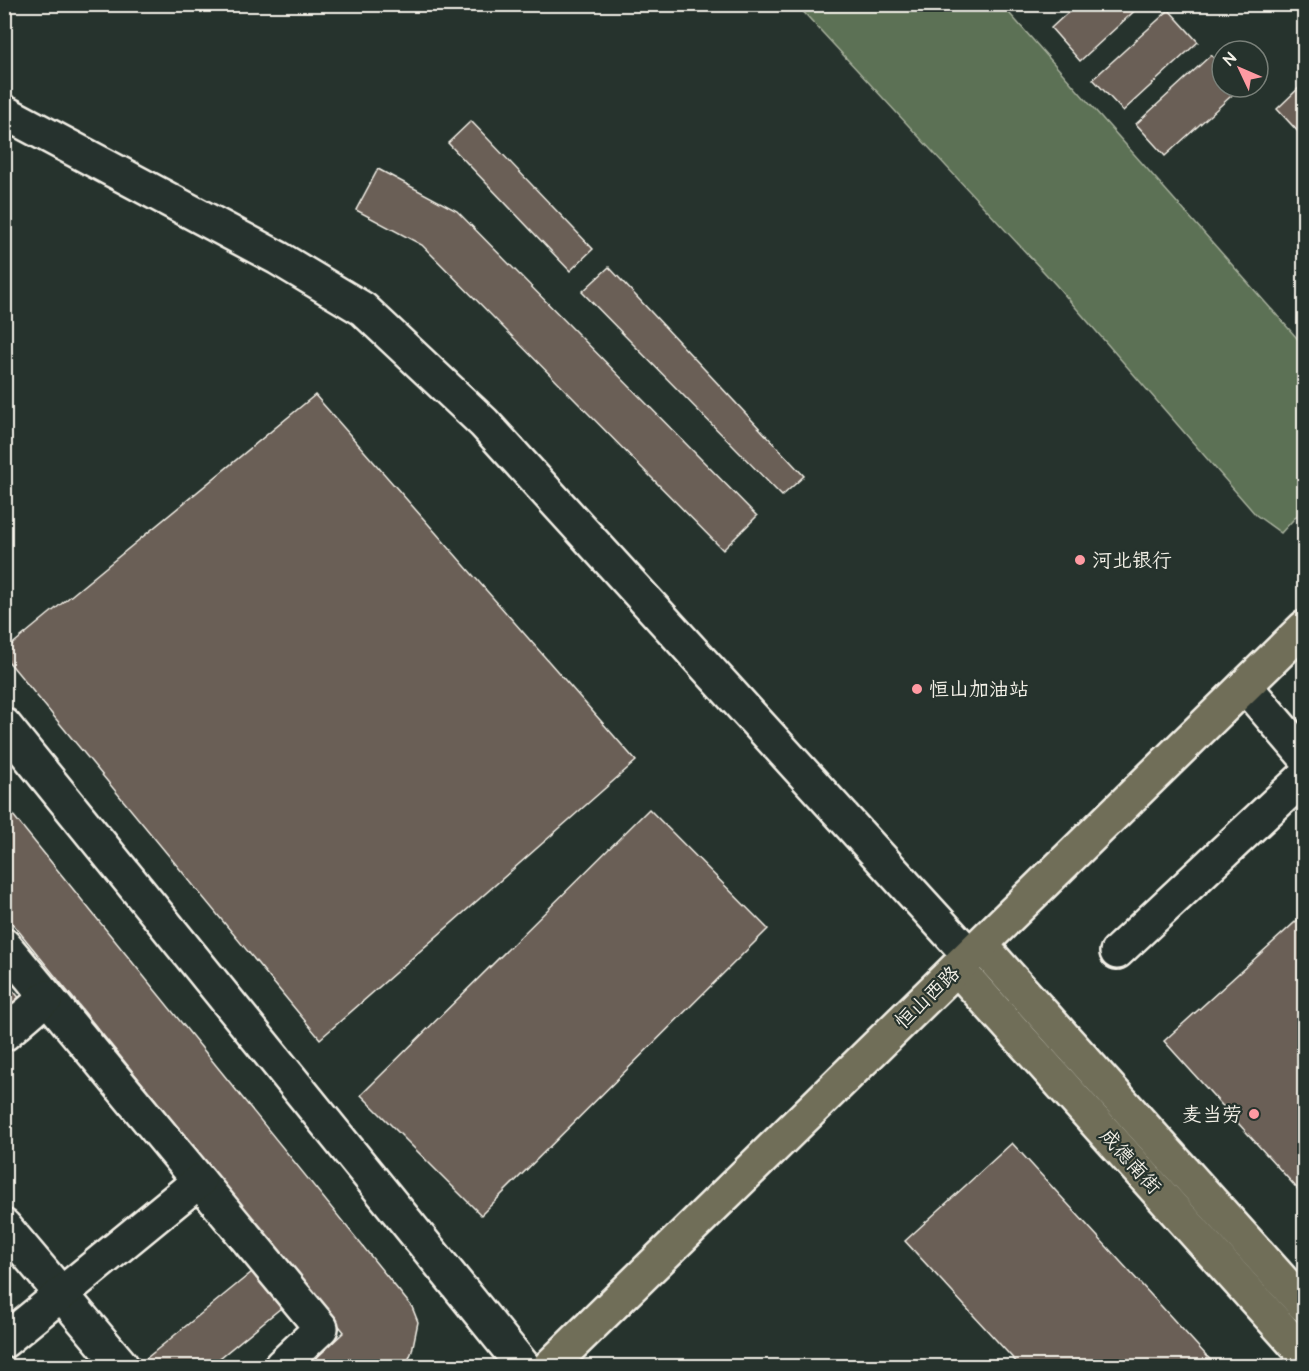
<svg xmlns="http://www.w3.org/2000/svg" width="1309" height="1371" font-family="'Architects Daughter','LXGW WenKai TC',sans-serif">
<rect width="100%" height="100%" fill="#26332d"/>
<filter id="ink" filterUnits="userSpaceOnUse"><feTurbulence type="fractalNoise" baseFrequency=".0167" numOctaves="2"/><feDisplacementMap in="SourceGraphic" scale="12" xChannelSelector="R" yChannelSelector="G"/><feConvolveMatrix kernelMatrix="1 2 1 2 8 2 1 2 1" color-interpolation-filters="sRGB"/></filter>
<g filter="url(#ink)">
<polygon fill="#5c7154" stroke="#a8b19e" stroke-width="1.5" points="797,5 1002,5 1304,346 1304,508 1281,533 1256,515 1056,285"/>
<g fill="#6a5e56" stroke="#f4f1e8" stroke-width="1.5">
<polygon points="1077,4 1142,4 1080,61 1051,28"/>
<polygon points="1169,10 1198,42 1123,111 1093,79"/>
<polygon points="1211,55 1222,67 1222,87 1240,88 1165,156 1136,124"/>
<polygon points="1304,83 1304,138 1277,109"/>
<polygon points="471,121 593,249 570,271 448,143"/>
<polygon points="378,169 457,211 757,516 723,550 422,245 356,210"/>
<polygon points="609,267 804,476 782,496 582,292"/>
<polygon points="315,395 636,761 320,1039 4,656 4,651"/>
<polygon points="4,804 412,1307 418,1322 412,1351 406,1366 308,1366 344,1332 4,913"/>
<polygon points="649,809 768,929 481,1215 361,1095"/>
<polygon points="1304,914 1304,1196 1164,1041"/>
<polygon points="4,980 22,1001 4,1016"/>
<polygon points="1012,1143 1216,1366 1020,1366 905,1241"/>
<polygon points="252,1272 281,1308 210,1366 147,1366 143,1361"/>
</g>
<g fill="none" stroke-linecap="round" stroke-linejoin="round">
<g stroke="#f4f1e8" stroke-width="38">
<g id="minor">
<polyline points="4,112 278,258 363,309 484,423 970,956"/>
<polyline points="1245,686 1304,755"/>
<polyline points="4,725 523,1366"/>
<polyline points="4,945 321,1328 281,1366"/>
<polyline points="1117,952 1304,777"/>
<polyline points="4,1034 47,997"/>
<polyline points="4,1226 122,1366"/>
<polyline points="4,1341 199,1181"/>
</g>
</g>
<g stroke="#f4f1e8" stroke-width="38">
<g id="major">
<polyline points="981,945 1304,1305"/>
<polyline points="957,968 1304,1354"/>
<polyline points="550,1366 1304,628"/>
</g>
</g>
<use href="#minor" stroke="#26332d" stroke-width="33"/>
<use href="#major" stroke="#706e59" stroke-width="33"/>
</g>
</g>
<g fill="#ff9aa2" stroke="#26332d" stroke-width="2">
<circle cx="1080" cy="560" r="6"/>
<circle cx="917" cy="689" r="6"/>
<circle cx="1254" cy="1114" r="6"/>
</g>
<g text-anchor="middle" stroke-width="4.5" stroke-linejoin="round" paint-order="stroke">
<g font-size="20" fill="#f4f1e8" stroke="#26332d" text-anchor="start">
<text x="1092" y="567">河北银行</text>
<text x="929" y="696">恒山加油站</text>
<text x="1242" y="1121" text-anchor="end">麦当劳</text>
</g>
<g font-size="20" fill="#f4f1e8" stroke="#26332d">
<text transform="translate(927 997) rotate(-44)" y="7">恒山西路</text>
<text transform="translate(1131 1161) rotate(48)" y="7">成德南街</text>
</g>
</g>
<rect width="1309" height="1371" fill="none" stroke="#26332d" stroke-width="24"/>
<rect x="12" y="12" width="1285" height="1347" fill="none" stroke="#f4f1e8" stroke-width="2" filter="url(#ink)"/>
<g transform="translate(1240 69) rotate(314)"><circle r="28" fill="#26332d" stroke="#787f78" stroke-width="1.5"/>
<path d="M0-4.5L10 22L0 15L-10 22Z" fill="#ff9aa2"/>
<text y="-9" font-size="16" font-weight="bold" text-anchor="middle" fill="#f4f1e8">N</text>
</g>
</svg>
